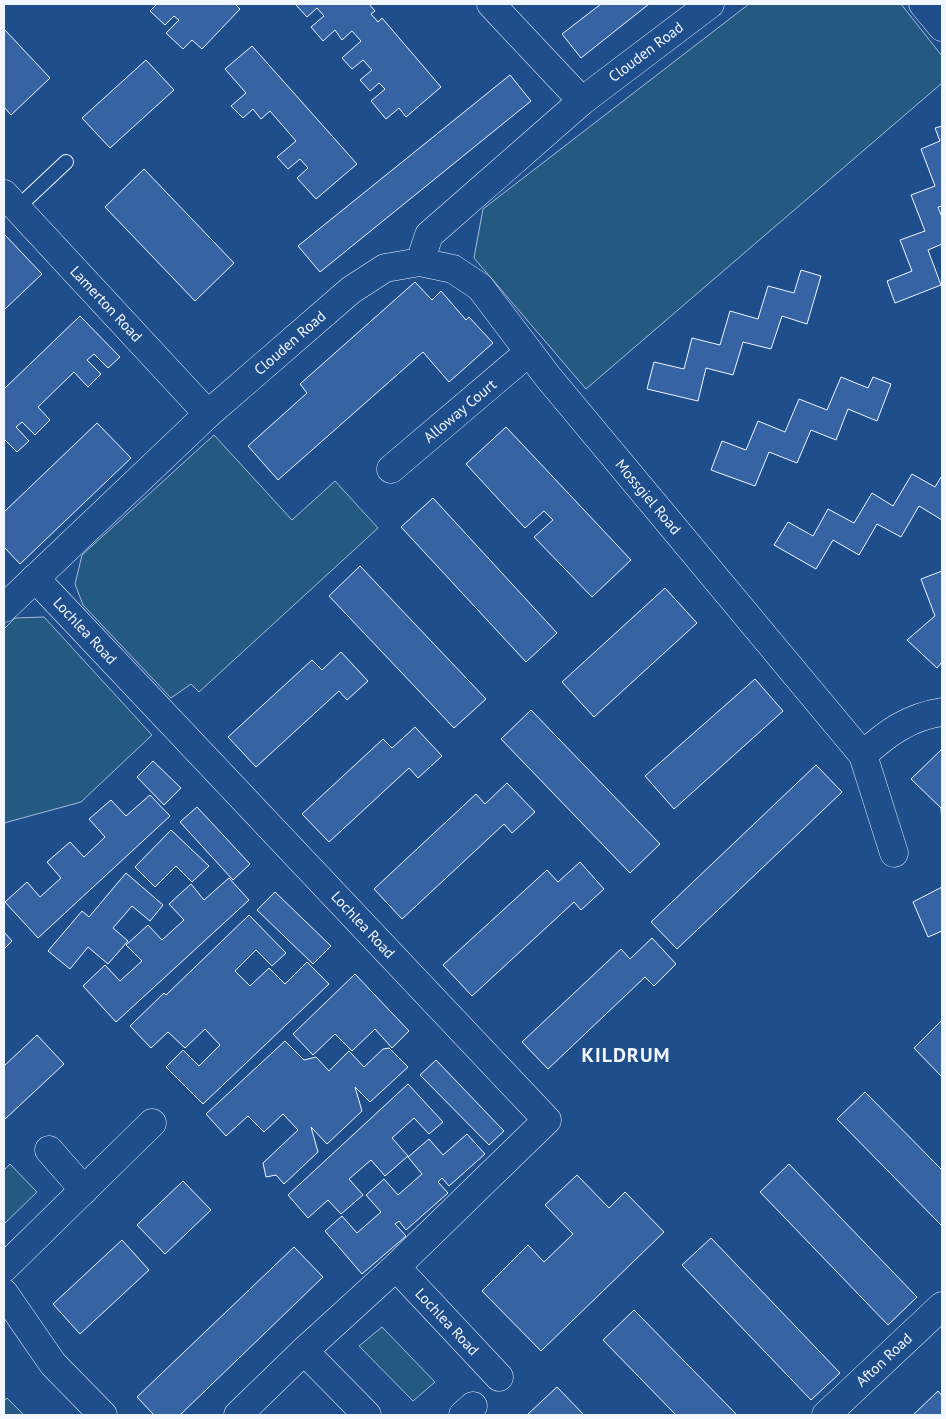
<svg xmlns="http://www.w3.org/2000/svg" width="946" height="1419" font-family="'PT Sans',sans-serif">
<rect width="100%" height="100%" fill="#1f4e8c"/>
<g fill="#245a82" stroke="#a8bbd7">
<polygon points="749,4 901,4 942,56 942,83 586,389 474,258 483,209"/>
<polygon points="214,435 292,520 335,481 378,528 199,692 191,684 171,698 83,605 75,584 82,555"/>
<polygon points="44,617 152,735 81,802 4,823 4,629 15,618"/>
<polygon points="10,1164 37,1192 4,1224 4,1170"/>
<polygon points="382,1327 435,1382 413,1401 359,1346"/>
<polygon points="7,1398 24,1415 4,1415 4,1401"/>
</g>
<g fill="#3563a3" stroke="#f2f6ff">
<polygon points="157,4 235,4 240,9 202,49 192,40 183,49 166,33 179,20 174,16 165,25 150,11"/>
<polygon points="297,4 369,4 375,11 371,14 378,22 382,18 441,87 406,117 399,108 386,119 371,101 385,89 379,83 370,91 360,80 372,70 363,60 352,69 342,58 361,41 352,31 342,40 335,30 323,41 311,27 324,16 317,8 307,17 296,5"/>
<polygon points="601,4 649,4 581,58 562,34"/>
<polygon points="4,29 50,78 11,115 4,107"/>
<polygon points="252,46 357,164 316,199 297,178 308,168 300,159 288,169 277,157 296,141 270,111 261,119 253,109 243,118 231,106 246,93 225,69"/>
<polygon points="146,60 174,90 110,148 82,118"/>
<polygon points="510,75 531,101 320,272 298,246"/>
<polygon points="942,126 942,206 938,207 942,217 942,244 928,250 941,285 895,303 887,281 912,271 900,240 925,231 911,195 935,186 921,149 940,141 935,128"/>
<polygon points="144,169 234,263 195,301 105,207"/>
<polygon points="5,235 42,274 4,310 4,236"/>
<polygon points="801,270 821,276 807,324 782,316 771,349 743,342 733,375 706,368 698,401 647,389 654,362 684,369 692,338 720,345 730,311 758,319 768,286 794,293"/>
<polygon points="415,282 432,300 441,291 466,320 469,317 493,343 449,382 423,352 278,480 248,446 307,393 300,384"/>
<polygon points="80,316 120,357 108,368 94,354 87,360 101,374 88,387 74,372 38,407 50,420 35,435 22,422 16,427 29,441 17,452 4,439 4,389"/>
<polygon points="841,377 868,388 873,377 891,384 877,421 848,409 836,440 811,430 797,463 769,452 755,486 711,470 722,441 746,450 758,421 785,432 799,399 827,410"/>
<polygon points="97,423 131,458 20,564 4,547 4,512"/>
<polygon points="506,427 631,560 592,597 534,537 553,520 544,511 525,528 466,464"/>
<polygon points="912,474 935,487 941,477 942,478 942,520 919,506 901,537 877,524 859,555 833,540 816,569 774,545 788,522 813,536 828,509 854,523 872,493 893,506"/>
<polygon points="433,498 557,633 526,662 401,527"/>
<polygon points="360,566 486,699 454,728 329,596"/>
<polygon points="942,571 942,662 937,668 907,640 935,616 921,579"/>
<polygon points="665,588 697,623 594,717 562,682"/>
<polygon points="341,652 368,681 347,700 339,691 256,767 228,737 312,660 322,670"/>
<polygon points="755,679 783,711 674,809 645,776"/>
<polygon points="531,710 660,844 630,873 501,739"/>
<polygon points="415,727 442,756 418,778 409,768 329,842 302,814 383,739 392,748"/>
<polygon points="941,750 942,751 942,824 941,808 911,779"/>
<polygon points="153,761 181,788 164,805 137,777"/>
<polygon points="816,765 842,792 677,949 651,922"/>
<polygon points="507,783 535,812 512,833 504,824 402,919 374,889 476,794 485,804"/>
<polygon points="150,795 170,816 38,938 5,902 27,882 40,897 61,878 47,862 70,842 84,857 105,837 89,819 111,800 126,816"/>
<polygon points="197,807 250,864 233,880 180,822"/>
<polygon points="171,830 209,866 192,882 176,866 155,887 135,867"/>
<polygon points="580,862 604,889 581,910 574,902 472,996 443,965 547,870 558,882"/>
<polygon points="126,873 163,905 150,921 132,906 113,928 128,941 108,964 88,947 70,969 48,951 82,911 89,917"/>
<polygon points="229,878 249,900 116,1022 83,986 105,965 120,981 142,961 126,945 148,925 162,940 184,920 169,904 191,884 204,900"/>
<polygon points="942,887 942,931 928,937 913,902"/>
<polygon points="275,892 331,946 313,964 257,910"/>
<polygon points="249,915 286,953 272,966 256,950 235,971 250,986 269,968 285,984 307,962 329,984 203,1104 166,1067 183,1050 199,1066 220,1045 205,1029 185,1048 168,1032 151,1048 130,1026 164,993 166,995"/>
<polygon points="4,932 12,941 4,949"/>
<polygon points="652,938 676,964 654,986 645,977 548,1069 522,1042 621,949 630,959"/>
<polygon points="355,974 409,1031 392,1048 375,1029 352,1051 335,1034 313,1055 293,1034"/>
<polygon points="942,1020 942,1077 914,1048"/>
<polygon points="37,1035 64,1064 4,1120 4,1066"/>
<polygon points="285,1041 304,1060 316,1057 329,1071 349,1051 364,1067 383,1049 389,1048 408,1067 370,1102 355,1087 362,1111 327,1144 311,1127 318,1152 284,1184 276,1175 266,1177 263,1163 298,1130 283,1114 264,1132 248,1116 226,1136 206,1114"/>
<polygon points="436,1060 504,1131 489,1145 420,1075"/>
<polygon points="408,1084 443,1122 429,1134 414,1118 392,1138 408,1156 385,1176 371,1160 349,1179 363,1195 341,1214 328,1200 308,1218 288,1195"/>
<polygon points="865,1092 942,1170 942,1226 837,1119"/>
<polygon points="467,1134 485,1154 449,1186 442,1178 438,1182 448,1193 406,1230 399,1221 395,1224 406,1236 362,1274 325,1231 342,1216 357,1233 381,1212 366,1195 384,1179 398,1195 422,1174 408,1157 429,1139 443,1155"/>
<polygon points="789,1164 917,1297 888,1325 760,1192"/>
<polygon points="577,1175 609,1208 625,1192 664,1232 541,1351 482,1291 528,1245 544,1262 573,1234 545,1205"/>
<polygon points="183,1181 211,1210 165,1254 137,1225"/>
<polygon points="711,1238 840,1373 811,1400 682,1265"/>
<polygon points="122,1240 149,1270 80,1334 53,1304"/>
<polygon points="294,1247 323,1277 180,1415 154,1415 137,1397"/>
<polygon points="634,1310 737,1415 676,1415 603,1340"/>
<polygon points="557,1387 584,1415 529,1415 528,1414"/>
<polygon points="938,1391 942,1396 942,1415 913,1415"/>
</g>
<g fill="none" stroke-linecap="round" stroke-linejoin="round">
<g stroke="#f2f6ff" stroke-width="16">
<polyline id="lane" points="17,208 66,162"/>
</g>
<g stroke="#f2f6ff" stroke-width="29">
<g id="street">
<polyline points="491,4 582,101"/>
<polyline points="923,4 942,27"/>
<polyline points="4,194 208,414"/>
<polyline points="420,262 453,269 480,287 548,377 863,755 894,853"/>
<polyline points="391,469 529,352"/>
<polyline points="35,578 547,1120 396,1267 304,1351 238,1415"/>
<polyline points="4,608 208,414 351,290 385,268 420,262 429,235 582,101 710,4"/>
<path d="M863,755C887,733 909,717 942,712"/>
<polyline points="49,1150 84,1190"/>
<polyline points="396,1267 499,1377"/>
<polyline points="4,1268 152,1123"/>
<polyline points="4,1293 53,1364 103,1415"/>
<polyline points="304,1351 367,1415"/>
<polyline points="463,1415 473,1406"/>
<polyline points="826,1415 942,1306"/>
</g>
</g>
<use href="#lane" stroke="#1f4e8c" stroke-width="14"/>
<use href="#street" stroke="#1f4e8c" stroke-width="28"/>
</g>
<g text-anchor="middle" stroke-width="4" stroke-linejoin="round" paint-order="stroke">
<g font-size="15" fill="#f2f6ff" stroke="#1f4e8c">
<text transform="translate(646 52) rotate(-37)" y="5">Clouden Road</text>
<text transform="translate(106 304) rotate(47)" y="5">Lamerton Road</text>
<text transform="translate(290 343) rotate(-41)" y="5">Clouden Road</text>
<text transform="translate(460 411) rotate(-40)" y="5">Alloway Court</text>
<text transform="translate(648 497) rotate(50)" y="5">Mossgiel Road</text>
<text transform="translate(85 631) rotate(47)" y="5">Lochlea Road</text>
<text transform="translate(363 925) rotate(47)" y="5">Lochlea Road</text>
<text transform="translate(447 1322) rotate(47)" y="5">Lochlea Road</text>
<text transform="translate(884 1360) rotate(-43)" y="5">Afton Road</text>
</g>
<g font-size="20" font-weight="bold" letter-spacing="1" fill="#f2f6ff" stroke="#1f4e8c">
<text x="626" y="1062">KILDRUM</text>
</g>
</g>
<rect width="946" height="1419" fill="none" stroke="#f2f6ff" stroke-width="10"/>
</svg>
